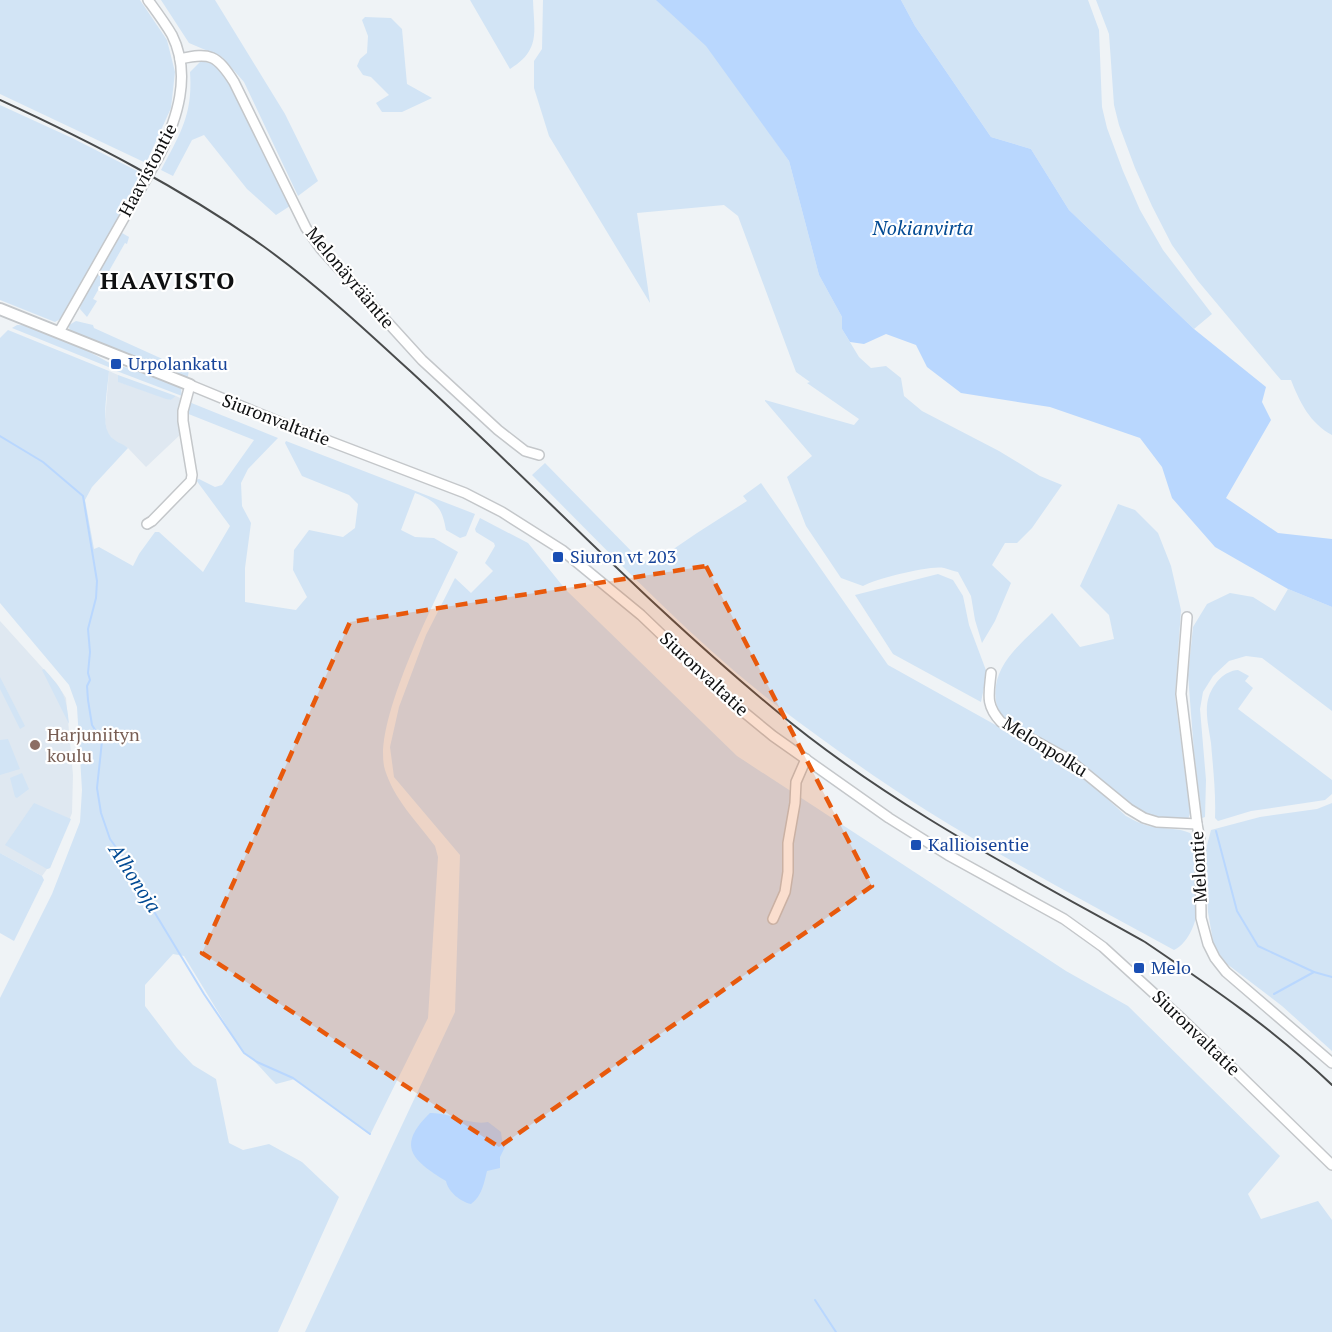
<svg xmlns="http://www.w3.org/2000/svg" width="1332" height="1332" font-family="'PT Serif',serif">
<rect width="100%" height="100%" fill="#eff3f6"/>
<g fill="#dfe8f1">
<polygon points="109,371 118,375 119,382 171,400 176,396 184,400 183,432 146,467 128,448 115,441 107,432 105,420"/>
<polygon points="0,621 57,684 66,698 73,775 72,813 50,868 47,869 42,876 0,853"/>
</g>
<g fill="#d2e4f5">
<polygon points="0,0 140,0 167,40 175,72 171,108 146,163 0,94"/>
<polygon points="161,0 215,0 285,114 318,181 298,196 244,82 222,57 189,43"/>
<path d="M470,0H533C534,32 541,50 510,69Z"/>
<path d="M543,0H660L711,49L789,161L819,275L842,317V329L859,357L871,368L886,366L901,378L904,396L922,411L999,451L1040,476L1062,485L1032,528L1017,543H1005L992,565L1011,583L995,621L982,643L975,620L971,596L958,572C952,571 949,569 944,568C930,565 876,579 863,586L841,578L806,526L787,477L812,456L765,401V400L854,425L859,419L807,383L810,382L796,372L738,216L724,205L637,213L650,303L549,136L534,88V61L542,49Z"/>
<polygon points="901,0 1088,0 1099,30 1102,107 1107,128 1123,171 1140,210 1163,250 1212,314 1194,329 1069,210 1031,149 991,137 915,26"/>
<path d="M1096,0H1332V435C1310,423 1300,403 1291,380H1281L1198,281L1172,245L1152,206L1135,168L1119,125L1114,105L1109,34Z"/>
<polygon points="365,17 391,18 402,29 407,84 432,98 402,112 382,112 376,103 389,95 371,77 363,75 357,66 360,59 367,53 368,36 362,20"/>
<path d="M201,61L214,64L231,84L248,123L290,206L276,215L247,189L204,135L192,140L173,176L161,170C180,134 193,115 190,72Z"/>
<polygon points="0,105 72,138 145,175 62,318 55,322 0,300"/>
<polygon points="122,233 129,237 127,244 125,243 93,299 97,301 87,317 80,309 81,301"/>
<polygon points="76,321 93,325 94,328 189,371 187,380 73,334 69,328 69,325"/>
<path d="M17,325C41,324 89,352 112,364L111,368L12,328Z"/>
<path d="M8,330L109,371C108,386 101,423 109,434C114,442 122,443 128,448L92,487L85,500L94,549L99,547L133,566L139,554L155,532H159L203,572L230,526L196,480L199,479L215,487L222,485L254,440L186,413L189,402L278,438L248,469L241,483L242,506L251,523L245,568V602L296,610L307,597L293,570L294,550L309,530L343,537L355,528L358,504L349,495L302,476L285,443L286,441L475,514L466,536L460,538L446,530C442,507 436,501 415,493L401,530L415,537L434,538L458,552C437,597 371,724 385,770C394,799 417,822 435,846L438,857L428,1018L370,1135L295,1079L276,1084C264,1073 256,1060 242,1051L184,956L173,954L145,985V1006L177,1048L193,1065L216,1079L229,1143L243,1150L269,1144L302,1162L339,1197L278,1332H0V998L52,894L80,822L82,790L77,707L69,685L0,603V338Z"/>
<polygon points="115,365 137,370 178,386 181,389 182,396 114,370"/>
<polygon points="118,375 176,396 171,400 166,399 118,382"/>
<path d="M545,463L640,560L653,563L697,533L747,501L743,496L761,483L888,665L1076,770L1126,816C1135,821 1145,826 1155,827C1167,829 1179,828 1190,833C1196,841 1199,900 1197,912C1195,926 1187,944 1174,950C1092,905 1008,861 929,812C878,780 828,744 780,708C691,640 611,554 532,475Z"/>
<path d="M1118,504L1135,510L1158,533L1171,566L1181,610L1175,696L1190,813L1188,820L1150,816L1131,807L1001,718C980,670 1022,644 1052,613L1080,647L1114,639L1109,615L1080,586Z"/>
<polygon points="480,518 528,543 566,590 737,756 1066,971 1128,1006 1280,1156 1248,1194 1261,1219 1318,1201 1332,1220 1332,1332 305,1332 455,1012 460,855 394,777 390,747 399,707 426,635 455,578 471,593 493,571 485,563 495,546 494,543 476,532 475,529"/>
<polygon points="938,574 953,580 963,596 969,625 987,673 981,702 893,654 855,595"/>
<polygon points="1288,589 1332,607 1332,711 1262,658 1246,656 1229,661 1213,676 1203,692 1200,709 1206,780 1205,817 1202,818 1194,752 1188,675 1193,627 1207,604 1230,593 1253,597 1275,611"/>
<path d="M44,669C63,690 66,695 69,724L42,670Z"/>
<path d="M1238,670L1249,676L1245,681L1253,688L1238,709L1332,780V794L1325,800L1251,811L1218,821L1215,818C1216,793 1213,768 1211,743C1209,729 1204,710 1209,696C1214,683 1224,671 1238,670Z"/>
<polygon points="0,677 25,726 20,729 0,689"/>
<polygon points="8,739 20,769 0,775 0,740"/>
<polygon points="22,773 29,789 17,798 15,797 10,778"/>
<polygon points="34,803 71,819 50,868 47,869 5,845"/>
<polygon points="1332,803 1332,1051 1282,1006 1227,964 1214,947 1208,912 1206,849 1211,830 1260,817 1317,809"/>
<polygon points="0,853 42,876 44,880 14,941 0,933"/>
</g>
<g fill="#b9d7fe">
<polygon points="656,0 901,0 915,26 991,137 1031,149 1069,210 1194,329 1266,387 1262,402 1271,420 1226,498 1278,533 1332,539 1332,607 1288,589 1215,547 1172,498 1162,467 1140,438 1050,407 961,393 927,367 916,345 886,334 864,344 850,342 842,329 842,317 819,275 789,161 706,46"/>
<path d="M430,1113C449,1112 470,1126 488,1122L501,1132L502,1140L505,1147L500,1157V1168L487,1171C484,1183 482,1196 471,1204C461,1202 448,1192 446,1181C412,1160 396,1146 430,1113Z"/>
</g>
<g fill="none" stroke-linecap="round" stroke-linejoin="round">
<g stroke="#b9d7fe" stroke-width="2">
<polyline points="0,436 43,462 83,496 97,581 96,598 88,629 90,652 88,673 90,680 87,686 88,700 92,725 102,741 97,788 101,813 110,839 137,876 144,895 204,994 244,1053 257,1062 293,1078 370,1134"/>
<polyline points="1216,831 1237,911 1258,946 1314,972"/>
<polyline points="1274,994 1314,972 1332,977"/>
<polyline points="815,1300 836,1332"/>
</g>
<g stroke="#c4c7ca" stroke-width="12">
<g id="minor">
<path d="M148,0C156,11 165,23 172,35C192,75 177,119 159,156"/>
<path d="M180,59C210,52 217,55 234,82L306,228L321,249L422,360L498,430L525,451L539,455"/>
<polyline points="59,332 141,188"/>
<polyline points="147,524 152,521 191,481 192,475 183,421 183,411 190,385 287,425 465,493 502,512 562,550 641,615 734,704 773,736 889,818 948,855 1064,919 1103,947 1182,1019 1332,1165"/>
<polyline points="1187,617 1181,694 1197,824 1200,840 1201,918 1208,944 1215,958 1226,972 1332,1063"/>
<path d="M991,673C989,694 985,705 1001,722L1068,759L1129,809L1144,818L1157,822L1197,824"/>
<polyline points="773,919 785,892 788,872 788,843 795,803 796,782 806,759"/>
</g>
</g>
<g stroke="#c4c7ca" stroke-width="14">
<polyline id="major" points="0,309 190,385"/>
</g>
<use href="#minor" stroke="#fff" stroke-width="9"/>
<use href="#major" stroke="#fff" stroke-width="10"/>
<path stroke="#494b4c" stroke-width="2" d="M0,100C91,142 181,188 263,246C320,287 371,335 422,382C540,490 650,607 774,709C886,803 1018,871 1145,942C1210,986 1275,1030 1332,1085"/>
<g stroke="#c4c7ca" stroke-width="12" stroke-linecap="butt">
<polyline id="minor-bridge" points="141,188 159,156"/>
</g>
<use href="#minor-bridge" stroke="#fff" stroke-width="9"/>
</g>
<path fill="#e8590c" fill-opacity="0.2" stroke="#e8590c" stroke-width="4.5" stroke-dasharray="12 8" stroke-linejoin="round" d="M706,566L872,886L499,1147L202,953L350,622Z"/>
<g fill="#1a4fb4" stroke="#fff" stroke-width="2">
<rect x="110" y="358" width="12" height="12" rx="3"/>
<rect x="552" y="551" width="12" height="12" rx="3"/>
<rect x="910" y="839" width="12" height="12" rx="3"/>
<rect x="1133" y="962" width="12" height="12" rx="3"/>
</g>
<circle fill="#8d6e63" stroke="#fff" stroke-width="2" cx="35" cy="745" r="6"/>
<g text-anchor="middle" stroke-width="4.5" stroke-linejoin="round" paint-order="stroke">
<g font-size="18" fill="#0f1011" stroke="#fff">
<text transform="translate(148 170) rotate(-62)" y="6">Haavistontie</text>
<text transform="translate(350 278) rotate(50)" y="6">Melonäyrääntie</text>
<text transform="translate(276 420) rotate(21)" y="6">Siuronvaltatie</text>
<text transform="translate(704 674) rotate(43)" y="6">Siuronvaltatie</text>
<text transform="translate(1045 747) rotate(32)" y="6">Melonpolku</text>
<text transform="translate(1199 867) rotate(-93)" y="6">Melontie</text>
<text transform="translate(1196 1033) rotate(44)" y="6">Siuronvaltatie</text>
</g>
<g font-size="18" fill="#164399" stroke="#fff" text-anchor="start">
<text x="128" y="370">Urpolankatu</text>
<text x="570" y="563">Siuron vt 203</text>
<text x="928" y="851">Kallioisentie</text>
<text x="1151" y="974">Melo</text>
</g>
<g font-size="18" fill="#785e54" stroke="#fff" text-anchor="start">
<text x="47" y="741">Harjuniityn<tspan x="47" dy="21">koulu</tspan></text>
</g>
<g font-size="20" font-style="italic" fill="#024a93" stroke="#fff">
<text x="923" y="235">Nokianvirta</text>
<text transform="translate(135 878) rotate(57)" y="7">Alhonoja</text>
</g>
<g font-size="24" font-weight="bold" letter-spacing="1.5" fill="#0f1011" stroke="#fff">
<text x="168" y="289">HAAVISTO</text>
</g>
</g>
</svg>
